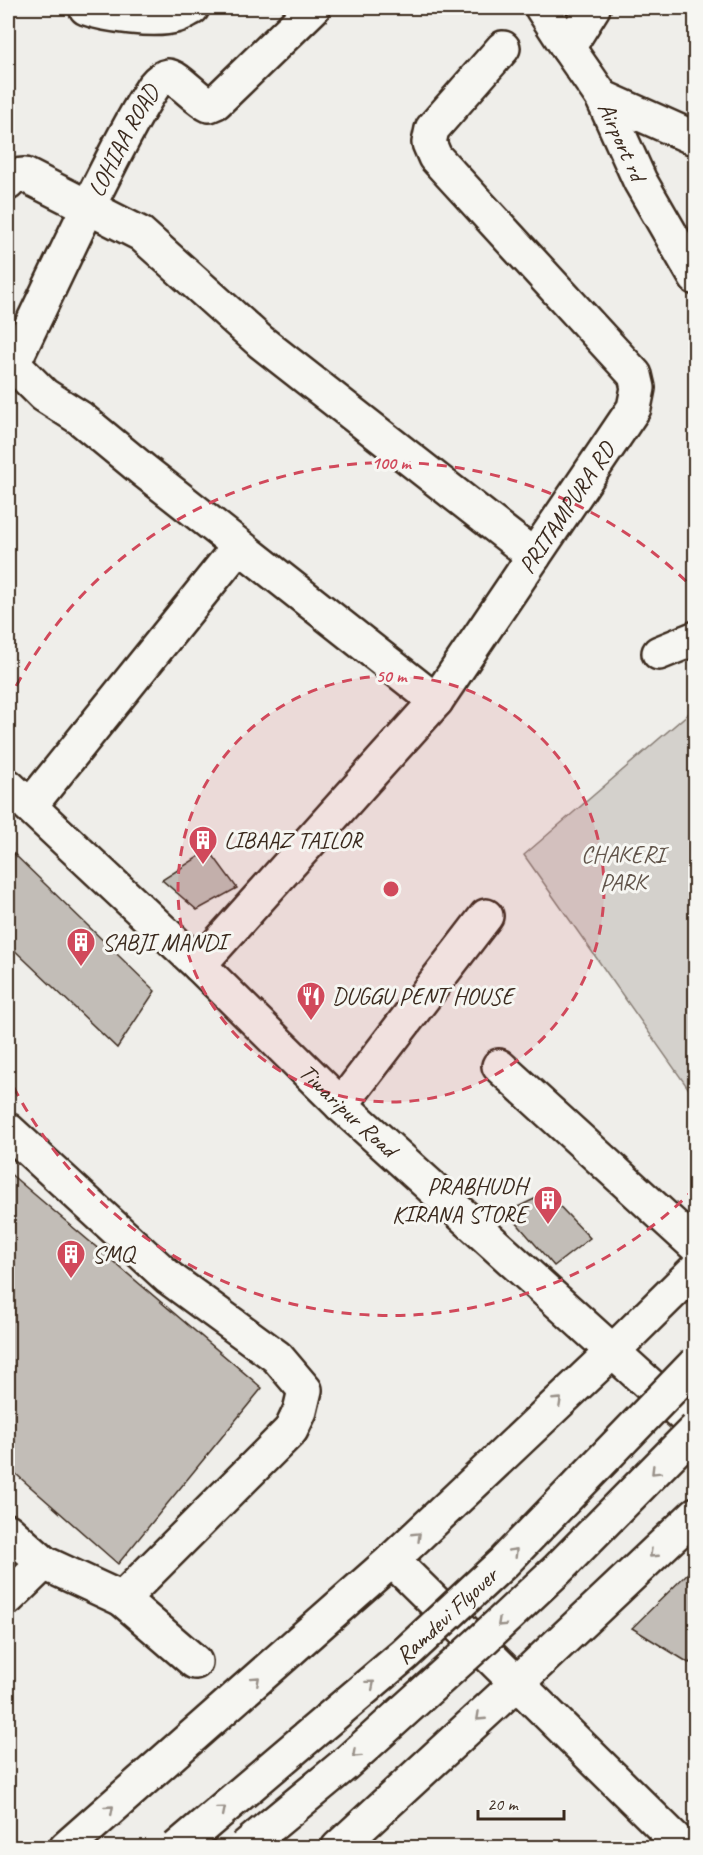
<svg xmlns="http://www.w3.org/2000/svg" width="703" height="1855" font-family="Caveat,sans-serif">
<rect width="100%" height="100%" fill="#efeeea"/>
<filter id="ink" filterUnits="userSpaceOnUse"><feTurbulence type="fractalNoise" baseFrequency=".0167" numOctaves="2"/><feDisplacementMap in="SourceGraphic" scale="12" xChannelSelector="R" yChannelSelector="G"/><feConvolveMatrix kernelMatrix="1 2 1 2 8 2 1 2 1" color-interpolation-filters="sRGB"/></filter>
<g filter="url(#ink)">
<polygon fill="#d4d1cc" stroke="#887e75" stroke-width="1.5" points="695,708 695,1098 524,855"/>
<g fill="#c2bdb7" stroke="#3b2a1e" stroke-width="1.5">
<polygon points="8,848 155,991 117,1048 8,944"/>
<polygon points="209,850 237,888 197,910 162,880"/>
<polygon points="8,1172 262,1388 118,1564 8,1467"/>
<polygon points="547,1193 590,1238 554,1266 507,1212"/>
<polygon points="696,1565 696,1657 689,1663 632,1628"/>
</g>
<g fill="none" stroke-linecap="round" stroke-linejoin="round">
<g stroke="#3b2a1e" stroke-width="38">
<g id="minor">
<path d="M86,8C105,15 155,22 175,16C181,15 187,10 192,8"/>
<path id="s1" d="M542,8L568,48L602,97L640,181L696,278"/>
<polyline points="568,48 593,8"/>
<polyline points="602,97 696,139"/>
<path id="s2" d="M8,183L14,176L25,175L88,207C109,167 128,125 153,87C156,83 161,77 168,76C177,76 197,100 209,105L216,102L313,8"/>
<polyline points="13,364 44,395 80,418 143,470 436,701"/>
<polyline points="8,372 13,364 88,207 141,234 261,342 534,556"/>
<polyline points="659,653 696,638"/>
<path id="s3" d="M8,786L199,965L341,1105L696,1427"/>
<polyline points="30,806 239,546"/>
<path id="s4" d="M199,965L436,701L634,408L638,388L635,375L435,157L429,143L432,129L503,48"/>
<polyline points="499,1066 696,1246"/>
<polyline points="341,1105 486,916"/>
<polyline points="8,1130 169,1278 277,1357 305,1390 300,1411 291,1430 122,1599 195,1662"/>
<polyline points="8,1531 44,1563 122,1599"/>
<polyline points="392,1560 684,1848"/>
<polyline points="8,1598 44,1563"/>
</g>
</g>
<g stroke="#3b2a1e" stroke-width="38">
<g id="major">
<polyline points="66,1848 392,1560 613,1351 696,1269"/>
<polyline points="338,1848 517,1683 696,1514"/>
</g>
</g>
<use href="#minor" stroke="#f6f6f2" stroke-width="33"/>
<use href="#major" stroke="#f6f6f2" stroke-width="33"/>
<g stroke="#3b2a1e" stroke-width="38" stroke-linecap="butt">
<g id="highway-bridge">
<path id="s5" d="M177,1848L404,1655L504,1562L696,1363"/>
<polyline points="244,1848 344,1765 478,1644 558,1569 696,1429"/>
</g>
</g>
<use href="#highway-bridge" stroke="#f6f6f2" stroke-width="33"/>
</g>
<defs><path id="oneway-chevron" d="M-2-3.5L2.5 0L-2 3.5" fill="none" stroke-width="1.6" stroke-linecap="round" stroke-linejoin="round" transform="scale(1.5)"/></defs>
<g stroke="#989088">
<use href="#oneway-chevron" transform="translate(558 1401) rotate(-43)"/>
<use href="#oneway-chevron" transform="translate(655 1471) rotate(135)"/>
<use href="#oneway-chevron" transform="translate(417 1536) rotate(-44)"/>
<use href="#oneway-chevron" transform="translate(514 1552) rotate(-46)"/>
<use href="#oneway-chevron" transform="translate(653 1554) rotate(137)"/>
<use href="#oneway-chevron" transform="translate(501 1623) rotate(137)"/>
<use href="#oneway-chevron" transform="translate(256 1680) rotate(-42)"/>
<use href="#oneway-chevron" transform="translate(371 1684) rotate(-40)"/>
<use href="#oneway-chevron" transform="translate(480 1717) rotate(137)"/>
<use href="#oneway-chevron" transform="translate(356 1754) rotate(138)"/>
<use href="#oneway-chevron" transform="translate(110 1809) rotate(-41)"/>
<use href="#oneway-chevron" transform="translate(222 1810) rotate(-40)"/>
</g>
</g>
<circle cx="391" cy="889" r="213" fill="#d1495b" fill-opacity=".12"/>
<g fill="none" stroke="#d1495b" stroke-width="3" stroke-dasharray="10 8">
<circle cx="391" cy="889" r="213"/>
<path d="M695 1188A426 426 0 0 1 8 1076M8 702A426 426 0 0 1 695 590"/>
</g>
<defs>
<g id="building-pin" transform="scale(1.5)"><path d="M0 17L-7.5 6A9.5 9.5 0 1 1 7.5 6Z" fill="#d1495b" stroke="#f6f6f2"/><path d="M-4-6H4V6H1V3H-1V6H-4ZM-2.5-4.3h1.7v1.8h-1.7ZM.8-4.3h1.7v1.8H.8ZM-2.5-1h1.7V.8h-1.7ZM.8-1h1.7V.8H.8Z" fill="#fff"/></g>
<g id="restaurant-pin" transform="scale(1.5)"><path d="M0 17L-7.5 6A9.5 9.5 0 1 1 7.5 6Z" fill="#d1495b" stroke="#f6f6f2"/><path d="M-5-6h1v4h1v-4h1v4h1v-4h1v5L-1.5 .5V6h-2V.5L-5-1ZM5-6V6H3V1.5H1.5Q1.5-4 5-6Z" fill="#fff"/></g>
</defs>
<g fill-rule="evenodd">
<use href="#building-pin" x="203" y="840"/>
<use href="#building-pin" x="81" y="942"/>
<use href="#restaurant-pin" x="311" y="996"/>
<use href="#building-pin" x="548" y="1200"/>
<use href="#building-pin" x="71" y="1254"/>
</g>
<g text-anchor="middle" stroke-width="6" stroke-linejoin="round" paint-order="stroke">
<g font-size="24" fill="#3b2a1e" stroke="#f6f6f2">
<text dy="8" stroke="none"><textPath href="#s1" startOffset="156">Airport rd</textPath></text>
<text dy="8" stroke="none"><textPath href="#s2" startOffset="166">LOHIAA ROAD</textPath></text>
<text dy="8" stroke="none"><textPath href="#s4" startOffset="588">PRITAMPURA RD</textPath></text>
<text dy="8" stroke="none"><textPath href="#s3" startOffset="470">Tiwaripur Road</textPath></text>
<text dy="8" stroke="none"><textPath href="#s5" startOffset="356">Ramdevi Flyover</textPath></text>
</g>
<g font-size="24" fill="#3b2a1e" stroke="#f6f6f2" text-anchor="start">
<text x="224" y="848">LIBAAZ TAILOR</text>
<text x="102" y="950">SABJI MANDI</text>
<text x="332" y="1004">DUGGU PENT HOUSE</text>
<text x="527" y="1194" text-anchor="end">PRABHUDH<tspan x="527" dy="28">KIRANA STORE</tspan></text>
<text x="92" y="1262">SMQ</text>
</g>
<g font-size="24" fill="#61544a" stroke="#f6f6f2">
<text x="623" y="862">CHAKERI<tspan x="623" dy="28">PARK</tspan></text>
</g>
</g>
<circle cx="391" cy="889" r="9" fill="#d1495b" stroke="#f6f6f2" stroke-width="3"/>
<g font-size="18" text-anchor="middle" font-weight="bold" fill="#d1495b" stroke="#f6f6f2" stroke-width="6" stroke-linejoin="round" paint-order="stroke">
<text x="391" y="469">100 m</text>
<text x="391" y="682">50 m</text>
</g>
<rect width="703" height="1855" fill="none" stroke="#f6f6f2" stroke-width="30"/>
<rect x="15" y="15" width="673" height="1825" fill="none" stroke="#3b2a1e" stroke-width="2" filter="url(#ink)"/>
<path d="M478 1810v9h86v-9" fill="none" stroke="#3b2a1e" stroke-width="3"/>
<text x="487" y="1810" font-size="18" fill="#3b2a1e" stroke="#f6f6f2" stroke-width="4.5" paint-order="stroke">20 m</text>
</svg>
